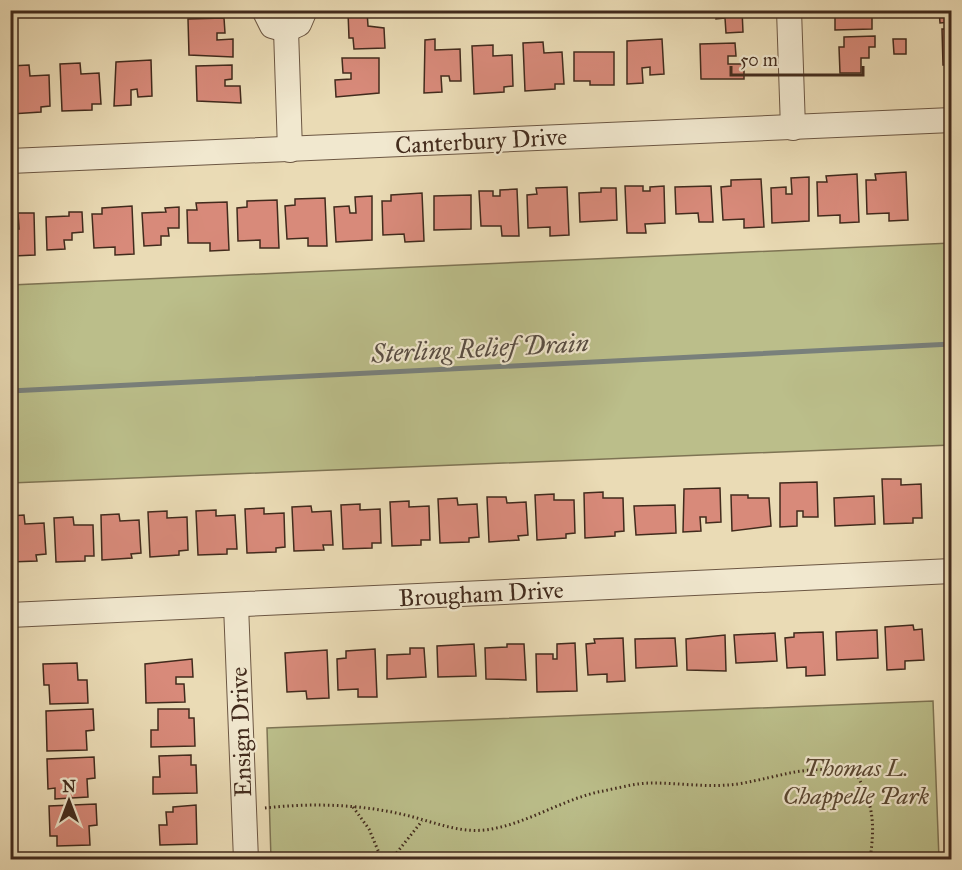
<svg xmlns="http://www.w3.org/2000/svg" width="962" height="870" font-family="'IM FELL Great Primer',serif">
<rect width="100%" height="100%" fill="#eadbb5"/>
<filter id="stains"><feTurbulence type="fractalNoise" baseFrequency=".00333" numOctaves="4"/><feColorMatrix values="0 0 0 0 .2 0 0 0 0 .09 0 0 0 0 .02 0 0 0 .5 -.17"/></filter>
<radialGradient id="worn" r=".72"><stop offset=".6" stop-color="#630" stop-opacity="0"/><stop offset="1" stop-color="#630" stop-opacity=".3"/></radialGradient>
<g fill="#bbbe8a" stroke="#7e7454" stroke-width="1.5">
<polygon points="951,243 951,445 11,483 11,285"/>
<polygon points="933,701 939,859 271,859 267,728"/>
</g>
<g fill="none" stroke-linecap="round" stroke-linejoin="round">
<polyline stroke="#79807b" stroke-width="5" points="10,391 952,344"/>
</g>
<g fill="#d88a7a" stroke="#422b1d" stroke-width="1.5">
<polygon points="706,10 742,10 743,32 726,33 725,18 716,19 716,13 706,14"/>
<polygon points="840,10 872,10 872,29 835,30 835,15 840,14"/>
<polygon points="939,10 952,10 952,22 940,23"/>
<polygon points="367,11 368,26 384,28 385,48 354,49 353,38 349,38 348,12"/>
<polygon points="224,18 225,33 217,33 217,40 233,39 233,57 189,55 188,19"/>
<polygon points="942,29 952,29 952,65 943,65"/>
<polygon points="875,36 875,47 869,47 869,58 861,58 861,73 840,73 839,47 844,47 844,37"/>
<polygon points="435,39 435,50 460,49 461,81 450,81 449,76 441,76 442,92 424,93 425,40"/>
<polygon points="662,39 664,74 650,75 650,67 642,68 643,83 627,84 627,41"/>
<polygon points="893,39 906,39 906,54 894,54"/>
<polygon points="543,42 544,53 562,52 564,84 555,84 555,89 525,91 523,43"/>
<polygon points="735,43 736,56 728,56 728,64 744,64 744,79 701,79 700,44"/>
<polygon points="493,45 493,56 512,55 513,86 504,87 504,92 474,94 472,46"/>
<polygon points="574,52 614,52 614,85 590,85 590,81 574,81"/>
<polygon points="342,58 379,58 379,93 336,97 335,80 351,79 351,73 343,73"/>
<polygon points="151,60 152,96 138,97 137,89 131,90 131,105 114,106 116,62"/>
<polygon points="80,63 81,74 99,73 101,104 92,104 92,110 62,111 60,64"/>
<polygon points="29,65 30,76 49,75 50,106 41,107 41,112 11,114 10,66"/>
<polygon points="232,65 232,79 225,80 225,86 240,86 241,103 197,101 196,66"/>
<polygon points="906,172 908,220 889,221 889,213 867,214 866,180 876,180 875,174"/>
<polygon points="857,174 859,222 840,223 840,215 818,216 817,182 827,182 826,176"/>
<polygon points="809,177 809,221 772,223 771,188 786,187 786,194 792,194 791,178"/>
<polygon points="761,179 764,227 744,228 744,219 723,220 721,187 731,186 731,180"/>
<polygon points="625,186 643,186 643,191 650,191 650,187 664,186 665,223 645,224 646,233 627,233"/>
<polygon points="711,186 713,222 699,222 698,213 676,214 675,187"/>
<polygon points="567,187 569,235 550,236 550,227 528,228 527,195 537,194 536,188"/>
<polygon points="601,188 616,188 617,220 580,222 579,193 601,192"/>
<polygon points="517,189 519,236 502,236 501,226 481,226 479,191 493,191 493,196 500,196 500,190"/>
<polygon points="422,193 424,241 405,242 404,234 383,235 382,201 391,201 391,195"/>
<polygon points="471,195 471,229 434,230 434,196"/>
<polygon points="372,196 372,240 336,242 334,207 349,206 350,213 356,213 355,197"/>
<polygon points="325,198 327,246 308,246 308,238 287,239 285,206 295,205 295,199"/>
<polygon points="277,200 279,248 260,248 260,240 238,241 237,208 247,207 247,201"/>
<polygon points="227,202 229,250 210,251 210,243 188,243 187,210 197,210 196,203"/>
<polygon points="132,206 134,254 115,255 115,247 94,248 92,214 102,214 102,208"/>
<polygon points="179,207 179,228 168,228 169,236 161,236 161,245 144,246 142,213 166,212 165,208"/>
<polygon points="69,212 82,212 83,232 72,233 72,240 64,240 65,249 47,250 46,217 69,216"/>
<polygon points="18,213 34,213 35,255 13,256 10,260 10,222 13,229 19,229"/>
<polygon points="882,479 901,479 901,485 921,484 922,518 913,518 913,523 884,524"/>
<polygon points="817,482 818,517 803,517 803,511 797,511 797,526 780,527 780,483"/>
<polygon points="720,488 721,522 706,523 706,517 700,517 701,531 683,532 684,489"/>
<polygon points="603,492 603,498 623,498 624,531 615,532 615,536 585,538 584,493"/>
<polygon points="554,494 554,500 574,500 575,533 566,534 566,538 537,540 535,495"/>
<polygon points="731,495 748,495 748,498 769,498 771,526 732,531"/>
<polygon points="874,496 875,524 835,526 834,498"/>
<polygon points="487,497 506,497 507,503 526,502 528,535 518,536 519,540 489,542"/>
<polygon points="457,498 458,505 477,504 479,537 469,538 469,542 440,543 438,499"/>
<polygon points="409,501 409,507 429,506 430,540 421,540 421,545 392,546 390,502"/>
<polygon points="360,504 360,510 380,509 381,543 372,543 372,548 343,549 341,505"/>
<polygon points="675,505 676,533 636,535 634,506"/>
<polygon points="311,506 312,512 331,511 333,545 323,545 324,550 294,551 292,507"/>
<polygon points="264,508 264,514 284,513 285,547 276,548 276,552 247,553 245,509"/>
<polygon points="216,510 216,516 235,515 237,549 227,549 227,554 198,555 196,511"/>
<polygon points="167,511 167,518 187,517 188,550 179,551 179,555 150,557 148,512"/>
<polygon points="119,514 120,521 139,520 141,553 131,554 132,558 102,560 101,515"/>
<polygon points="24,515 25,524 44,523 46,554 36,555 37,561 10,562 10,516"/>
<polygon points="73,517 74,525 93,525 94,556 85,556 85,561 56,562 54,518"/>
<polygon points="913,625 914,630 922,629 924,660 905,661 905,669 887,670 885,627"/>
<polygon points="877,630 878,658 837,660 836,632"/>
<polygon points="823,632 825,675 806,676 806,667 787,668 785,638 794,637 794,633"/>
<polygon points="775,633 777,661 736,663 734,635"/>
<polygon points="725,635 726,671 687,670 686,639"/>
<polygon points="623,638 625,681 607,682 607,674 588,675 586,644 595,643 594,639"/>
<polygon points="675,638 677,666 636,668 635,639"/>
<polygon points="575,643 577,691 537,692 536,654 553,654 553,659 557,659 557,644"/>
<polygon points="474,644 476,676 438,677 437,646"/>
<polygon points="507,644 524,644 526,680 486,679 485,648 507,647"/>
<polygon points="410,648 424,648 426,677 387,679 387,655 410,654"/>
<polygon points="375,649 377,697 358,697 358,689 338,690 337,659 346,658 346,651"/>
<polygon points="327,650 329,698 307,699 306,691 287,692 285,653"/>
<polygon points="192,659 193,677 176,677 176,684 184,684 185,702 146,703 145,664"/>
<polygon points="77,663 78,680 87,680 88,703 50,704 49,685 44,685 43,664"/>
<polygon points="93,709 94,730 86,731 87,750 47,751 46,711"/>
<polygon points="158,709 189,709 189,718 194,718 195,746 151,747 151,730 158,730"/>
<polygon points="191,755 191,765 196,765 197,793 153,794 153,777 160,777 159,756"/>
<polygon points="94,757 95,778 87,779 88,797 55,799 55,788 48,789 47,759"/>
<polygon points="96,804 97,825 89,826 90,845 57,846 57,836 50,836 49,806"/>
<polygon points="196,805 197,844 160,845 159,825 167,825 166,812 173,812 173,807"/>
<polygon points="197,854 197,860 174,860 174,855"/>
<polygon points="95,855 95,860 48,860 48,857"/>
</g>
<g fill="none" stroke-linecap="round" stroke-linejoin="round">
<g stroke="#6c5743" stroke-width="26">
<g id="minor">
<polyline points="264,10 272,26 286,30 299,24 305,10"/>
<polyline points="789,10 793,128"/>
<polyline points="286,30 290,150"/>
<polyline points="10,161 952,120"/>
<polyline points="236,605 246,860"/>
<polyline points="10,615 952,571"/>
</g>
</g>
<g stroke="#422b1d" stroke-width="3" stroke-dasharray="1.5 3" stroke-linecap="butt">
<polyline points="353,807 369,829 382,860"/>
<path d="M265,808C310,803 357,804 401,814C429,820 456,833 485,830C525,825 559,801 598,792C615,789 634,783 652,783C680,783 710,788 738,784C784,776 806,764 855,772C874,804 875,823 870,860"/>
<polyline points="391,860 422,821"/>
</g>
<use href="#minor" stroke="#f1e8cf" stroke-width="24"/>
</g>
<g text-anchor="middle" stroke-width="4.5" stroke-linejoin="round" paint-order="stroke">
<g font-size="24" fill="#422b1d" stroke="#f1e8cf">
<text transform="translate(481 141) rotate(-3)" y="8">Canterbury Drive</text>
<text transform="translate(481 594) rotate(-3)" y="8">Brougham Drive</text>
<text transform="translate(241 732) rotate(-92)" y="8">Ensign Drive</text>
</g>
<g font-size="24" font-style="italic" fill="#5a4833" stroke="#f1e8cf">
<text x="856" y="776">Thomas L.<tspan x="856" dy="28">Chappelle Park</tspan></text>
</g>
<g font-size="26" font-style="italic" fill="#594e44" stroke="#f1e8cf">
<text transform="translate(480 348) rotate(-3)" y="9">Sterling Relief Drain</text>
</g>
</g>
<rect width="962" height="870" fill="none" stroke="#eadbb5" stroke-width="36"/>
<rect x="12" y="12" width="938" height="846" fill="none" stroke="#422b1d" stroke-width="3"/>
<rect x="18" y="18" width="926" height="834" fill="none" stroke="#422b1d" stroke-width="1.5"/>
<g transform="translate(69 801)" stroke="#f1e8cf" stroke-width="4.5" paint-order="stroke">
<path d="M0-4.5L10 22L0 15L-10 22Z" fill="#422b1d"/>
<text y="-9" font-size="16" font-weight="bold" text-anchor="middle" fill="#422b1d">N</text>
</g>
<path d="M731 66v9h132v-9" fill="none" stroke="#422b1d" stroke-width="3"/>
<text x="740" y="66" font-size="18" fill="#422b1d" stroke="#f1e8cf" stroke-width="4.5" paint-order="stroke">50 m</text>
<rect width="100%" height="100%" filter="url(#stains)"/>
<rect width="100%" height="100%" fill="url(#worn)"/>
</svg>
